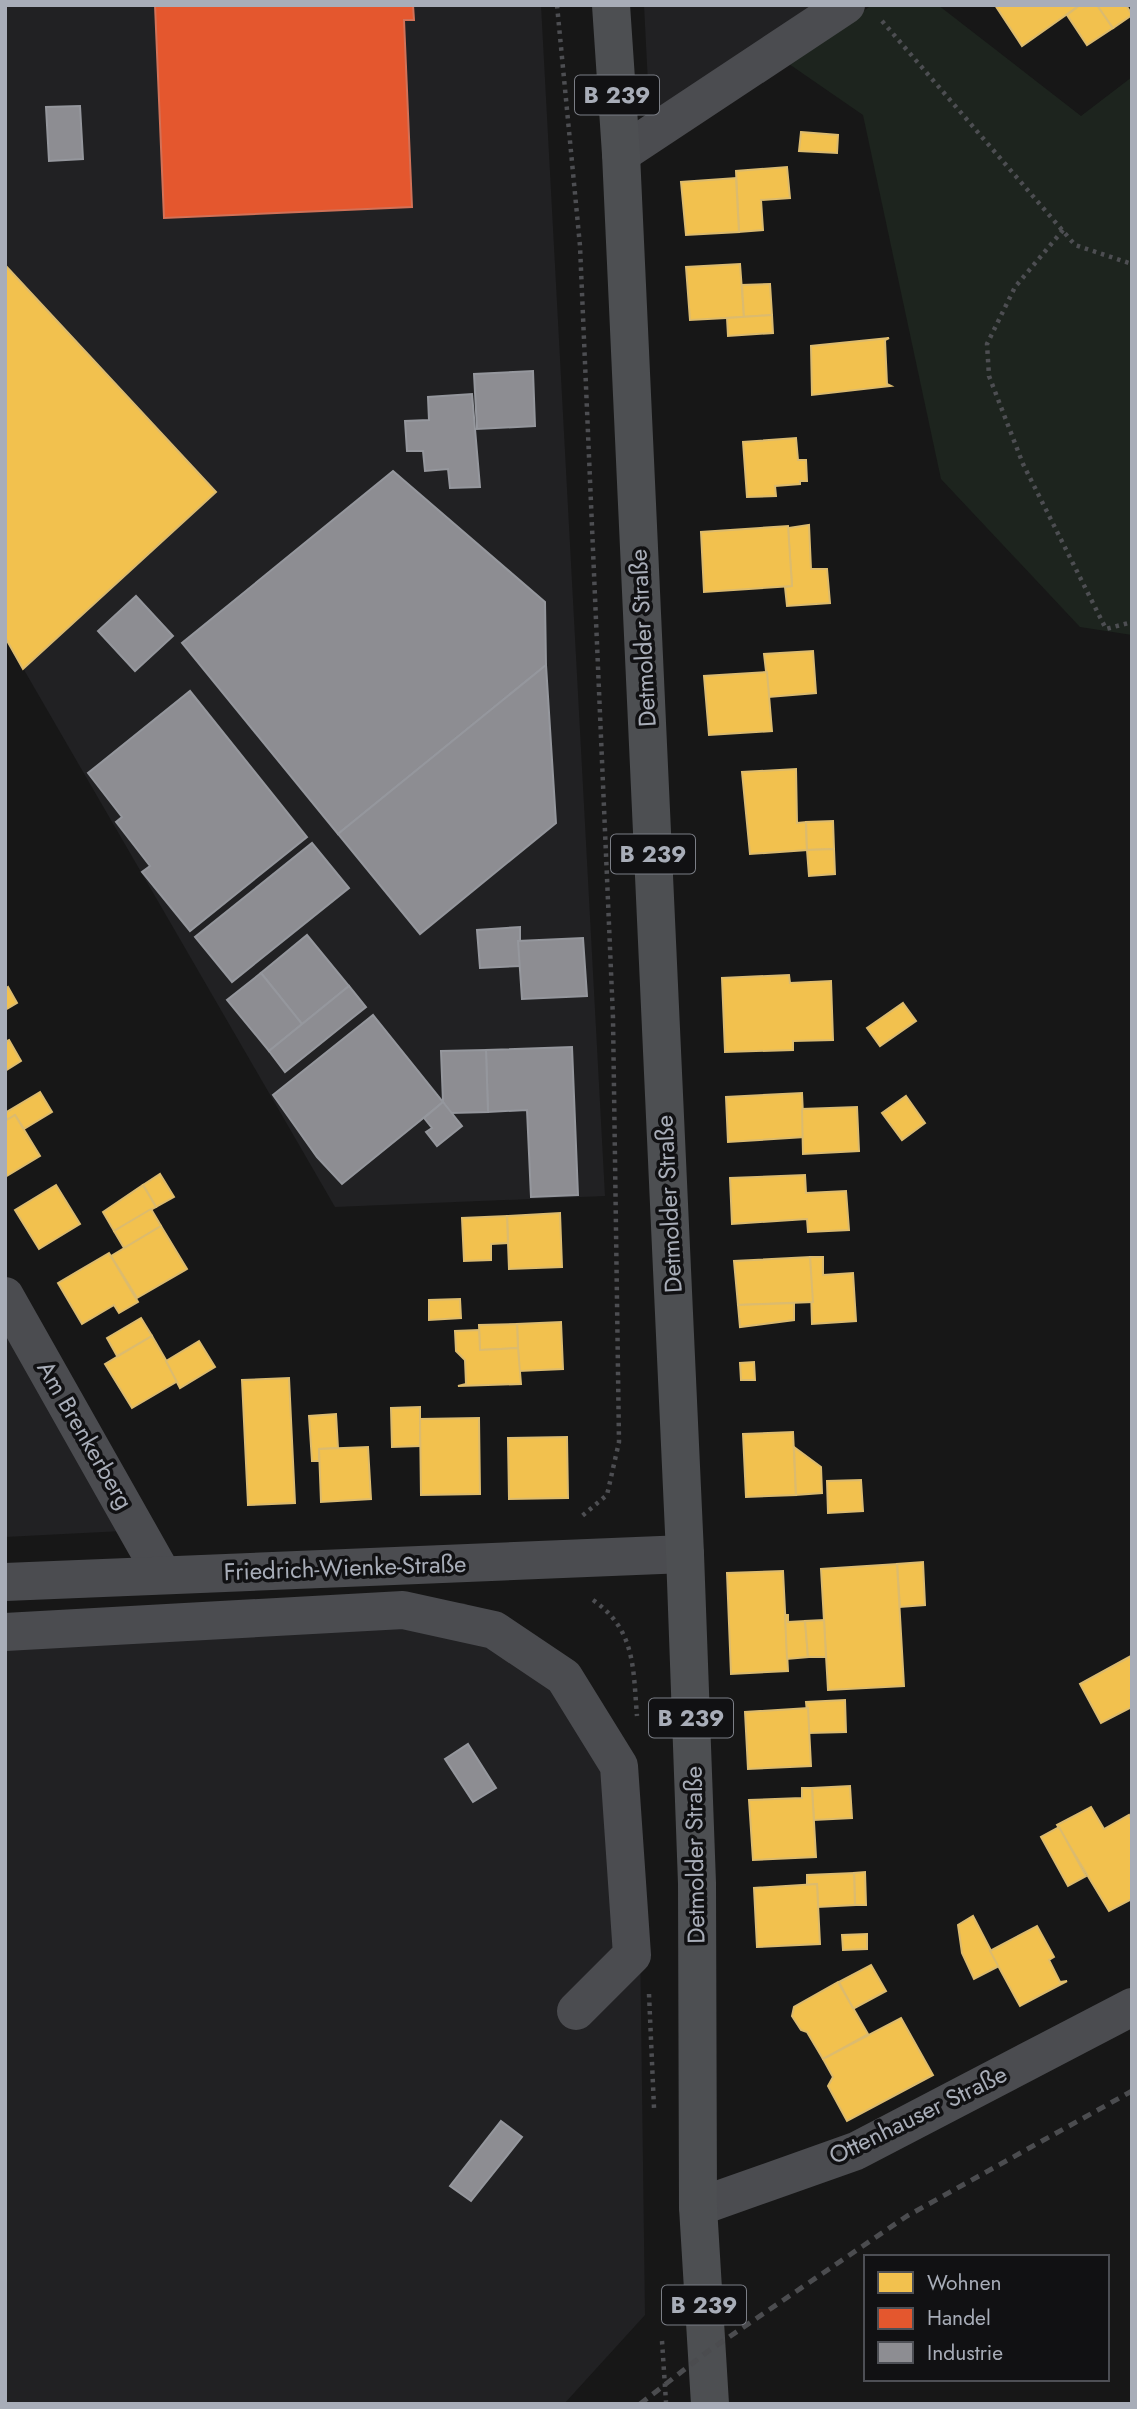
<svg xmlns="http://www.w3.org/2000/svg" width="1137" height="2409" font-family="Jost,sans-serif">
<rect width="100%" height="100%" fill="#171717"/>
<g fill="#212123">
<polygon points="5,5 541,5 605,1196 335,1207 5,637"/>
<polygon points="644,5 820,5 650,123"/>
<polygon points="5,1326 123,1531 5,1537"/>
<polygon points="464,1603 541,1643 638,1785 645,2315 564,2404 5,2404 5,1623"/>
</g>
<polygon fill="#1d241e" points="872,5 938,5 1081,116 1132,77 1132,635 1080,627 941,479 863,115 789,64"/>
<g fill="#f2c14e" stroke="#dcbb6e" stroke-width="2">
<polygon points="995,5 1080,5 1022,46"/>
<polygon points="1080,5 1097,5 1113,28 1087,45 1067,15"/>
<polygon points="1097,5 1126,5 1132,15 1113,28"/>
<polygon points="801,132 838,135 837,153 799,151"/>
<polygon points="787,167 790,198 761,200 763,230 739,232 736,171"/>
<polygon points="736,178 739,232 686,235 681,182"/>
<polygon points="740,264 744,317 690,320 686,267"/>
<polygon points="5,265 216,492 23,669 5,637"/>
<polygon points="770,284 772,315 744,317 742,285"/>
<polygon points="772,315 773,333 728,336 727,318"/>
<polygon points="889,338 885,340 887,384 891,386 812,395 811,346"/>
<polygon points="796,438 798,460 806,460 807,481 800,481 800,484 775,486 776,496 747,497 743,442"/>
<polygon points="809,525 811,569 827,569 830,603 787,606 785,587 792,586 788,528"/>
<polygon points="788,526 792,586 704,592 701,532"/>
<polygon points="813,651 816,693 769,697 764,654"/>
<polygon points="767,672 772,731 709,735 704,676"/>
<polygon points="796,769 797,823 806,822 807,850 750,854 742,772"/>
<polygon points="833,821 834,849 807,850 806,822"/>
<polygon points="834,849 835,874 809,876 807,850"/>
<polygon points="789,975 790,983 831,981 833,1040 793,1041 793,1050 725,1052 722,978"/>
<polygon points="8,987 17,1003 5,1010 5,989"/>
<polygon points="903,1003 916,1021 880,1046 867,1028"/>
<polygon points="9,1040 21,1061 5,1071 5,1042"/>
<polygon points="40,1092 52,1112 24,1129 15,1115 7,1120 5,1113"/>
<polygon points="802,1093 804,1137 728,1142 726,1097"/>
<polygon points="906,1096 925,1123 902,1140 882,1113"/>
<polygon points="857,1107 859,1151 803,1154 802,1109"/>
<polygon points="15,1115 40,1156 5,1177 5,1121"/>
<polygon points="160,1174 174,1197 156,1207 143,1185"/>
<polygon points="805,1175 806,1193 846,1191 849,1230 808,1232 807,1219 732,1224 730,1178"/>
<polygon points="56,1185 80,1224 39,1249 15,1210"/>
<polygon points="143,1185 156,1207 114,1231 103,1212"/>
<polygon points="151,1209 161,1226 124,1248 114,1231"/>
<polygon points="560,1213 562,1267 509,1269 507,1216"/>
<polygon points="507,1216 508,1243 491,1244 491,1260 464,1261 462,1218"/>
<polygon points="161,1226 187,1269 137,1298 111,1256"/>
<polygon points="109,1253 138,1302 119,1313 114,1305 82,1324 58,1283"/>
<polygon points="810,1257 823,1257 823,1275 853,1273 856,1321 812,1324"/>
<polygon points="810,1257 813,1302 738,1305 734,1261"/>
<polygon points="460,1299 461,1318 429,1320 429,1300"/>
<polygon points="794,1303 794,1320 740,1327 738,1305"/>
<polygon points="141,1318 152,1336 117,1356 107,1338"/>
<polygon points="561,1322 563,1369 519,1371 517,1324"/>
<polygon points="517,1324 518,1348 480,1350 479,1325"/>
<polygon points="479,1330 480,1350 518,1348 521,1384 458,1386 466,1384 465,1360 456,1351 455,1331"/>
<polygon points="152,1336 178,1381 132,1408 105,1364"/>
<polygon points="199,1341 215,1367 180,1388 166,1361"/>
<polygon points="754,1362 755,1380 741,1380 740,1363"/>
<polygon points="289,1378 295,1503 248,1505 242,1380"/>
<polygon points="420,1407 420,1446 392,1447 391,1408"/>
<polygon points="336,1414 338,1448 319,1449 319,1461 312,1461 309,1416"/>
<polygon points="479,1418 480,1494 421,1495 420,1419"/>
<polygon points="793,1432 796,1495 746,1497 743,1434"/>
<polygon points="567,1437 568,1498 509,1499 508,1438"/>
<polygon points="368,1447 371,1499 321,1502 319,1449"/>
<polygon points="794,1447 821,1467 822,1493 796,1495"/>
<polygon points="861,1480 863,1511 828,1513 827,1481"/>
<polygon points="923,1562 925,1605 900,1607 897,1564"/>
<polygon points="897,1564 904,1686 828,1690 821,1569"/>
<polygon points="783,1571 788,1671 731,1674 727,1573"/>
<polygon points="785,1615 788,1615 788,1622 805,1621 808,1657 787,1659"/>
<polygon points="824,1620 826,1657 808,1657 805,1621"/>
<polygon points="1131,1656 1132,1707 1101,1723 1080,1684"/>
<polygon points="845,1700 846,1732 809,1733 806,1702"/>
<polygon points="808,1708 811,1766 748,1769 745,1712"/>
<polygon points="850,1786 852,1818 814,1820 812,1788"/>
<polygon points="802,1788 812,1788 816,1857 753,1860 749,1800 802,1798"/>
<polygon points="1091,1807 1104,1829 1129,1815 1132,1821 1132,1899 1109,1911 1057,1825"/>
<polygon points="1059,1827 1086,1876 1068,1886 1041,1837"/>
<polygon points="865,1872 866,1905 855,1905 854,1873"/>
<polygon points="854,1873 855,1905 818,1907 817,1884 807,1885 807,1875"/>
<polygon points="817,1884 820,1944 757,1947 754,1888"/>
<polygon points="973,1916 999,1966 974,1979 962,1953 958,1925"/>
<polygon points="1037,1926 1054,1957 1049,1960 1060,1982 1067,1981 1020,2006 990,1951"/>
<polygon points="867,1934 867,1949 843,1950 842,1935"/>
<polygon points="871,1965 886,1991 853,2009 839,1982"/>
<polygon points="838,1982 868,2034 823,2059 807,2032 801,2030 792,2016 794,2007"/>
<polygon points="901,2018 933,2075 847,2121 828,2086 833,2077 823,2059"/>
</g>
<polygon fill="#e4572e" stroke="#d27157" stroke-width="2" points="155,5 413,5 414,20 404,20 412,207 164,218"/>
<g fill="#8d8d92" stroke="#95979d" stroke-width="2">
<polygon points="80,106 83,159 49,161 46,107"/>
<polygon points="533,371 535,426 477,429 474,374"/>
<polygon points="472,394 480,487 450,488 448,469 425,471 423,451 407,451 405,421 429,420 428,397"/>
<polygon points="393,471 545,602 546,665 338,834 182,643"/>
<polygon points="136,596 173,636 135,671 98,631"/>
<polygon points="546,665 556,823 420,934 338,834"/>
<polygon points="190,691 307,837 190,931 142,872 150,866 116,822 122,817 88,773"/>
<polygon points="312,843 349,888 232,982 195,937"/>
<polygon points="520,927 520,966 480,968 477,930"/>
<polygon points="307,935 349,986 302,1024 261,973"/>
<polygon points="583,938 587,996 522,999 518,941"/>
<polygon points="261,973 302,1024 269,1051 227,1000"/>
<polygon points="349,986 366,1007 285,1072 269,1051"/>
<polygon points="373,1015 443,1102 342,1184 317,1157 273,1095"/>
<polygon points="572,1047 578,1195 531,1197 527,1110 488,1112 486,1050"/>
<polygon points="486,1050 488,1112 451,1113 443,1102 441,1051"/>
<polygon points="443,1102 462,1126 437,1146 426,1132 432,1128 424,1118"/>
<polygon points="468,1744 496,1788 473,1802 445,1759"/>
<polygon points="501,2121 522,2137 471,2201 450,2186"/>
</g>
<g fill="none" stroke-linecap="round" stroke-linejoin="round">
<g stroke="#4d4e52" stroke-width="4.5" stroke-dasharray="3.5 5" stroke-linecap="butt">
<polyline points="557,5 580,246 613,1018 619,1442 607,1495 582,1516"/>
<polyline points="882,21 1075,245 1132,264"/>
<polyline points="1063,230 1015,287 987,344 989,376 1023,464 1106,629 1132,622"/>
<path d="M593,1600C636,1630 633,1669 637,1716"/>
<polyline points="649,1994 654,2108"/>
<polyline points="662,2341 666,2402"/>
</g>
<g stroke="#4b4c50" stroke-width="38">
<polyline points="621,154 846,5"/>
<polyline points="5,1296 162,1574"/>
<polyline points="5,1582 685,1554"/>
<polyline points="5,1632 403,1610 494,1630 564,1677 619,1766 632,1955 576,2011"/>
<polyline points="698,2207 856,2151 1132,2007"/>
</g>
<polyline stroke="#4d4f52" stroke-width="38" points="611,5 621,154 685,1554 697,1883 698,2207 710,2404"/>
<polyline stroke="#4b4c4f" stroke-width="5" stroke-dasharray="9 7" stroke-linecap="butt" points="640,2404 707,2352 907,2216 1132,2091"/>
</g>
<g text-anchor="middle" stroke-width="7" stroke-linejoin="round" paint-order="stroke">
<g fill="#111113" stroke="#7b7e86" stroke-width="2">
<rect x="575" y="75.5" width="84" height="39" rx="5"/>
<rect x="611" y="834.5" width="84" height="39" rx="5"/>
<rect x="649" y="1698.5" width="84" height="39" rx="5"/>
<rect x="662" y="2285.5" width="84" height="39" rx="5"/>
</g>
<g font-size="23" font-weight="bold" fill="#a8adb8">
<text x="617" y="103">B 239</text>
<text x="653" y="862">B 239</text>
<text x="691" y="1726">B 239</text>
<text x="704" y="2313">B 239</text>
</g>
<g font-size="24" fill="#a8adb8" stroke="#111113">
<text transform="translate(643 638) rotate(-93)" y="8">Detmolder Straße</text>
<text transform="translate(669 1204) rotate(-93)" y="8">Detmolder Straße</text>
<text transform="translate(85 1435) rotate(60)" y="8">Am Brenkerberg</text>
<text transform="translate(345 1568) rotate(-2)" y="8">Friedrich-Wienke-Straße</text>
<text transform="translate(695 1855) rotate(-91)" y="8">Detmolder Straße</text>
<text transform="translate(918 2115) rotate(-26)" y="8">Ottenhauser Straße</text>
</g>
</g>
<rect width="1137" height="2409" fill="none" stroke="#a8adb8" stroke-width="14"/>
<rect x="864" y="2255" width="245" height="126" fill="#111113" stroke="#4d4f55" stroke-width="2"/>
<rect x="878" y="2272" width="35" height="21" fill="#f2c14e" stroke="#4d4f55" stroke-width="2"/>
<text x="927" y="2290" font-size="21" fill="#a8adb8">Wohnen</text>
<rect x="878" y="2308" width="35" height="21" fill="#e4572e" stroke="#4d4f55" stroke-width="2"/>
<text x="927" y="2325" font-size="21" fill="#a8adb8">Handel</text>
<rect x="878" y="2342" width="35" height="21" fill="#8d8d92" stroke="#4d4f55" stroke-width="2"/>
<text x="927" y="2360" font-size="21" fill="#a8adb8">Industrie</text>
</svg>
